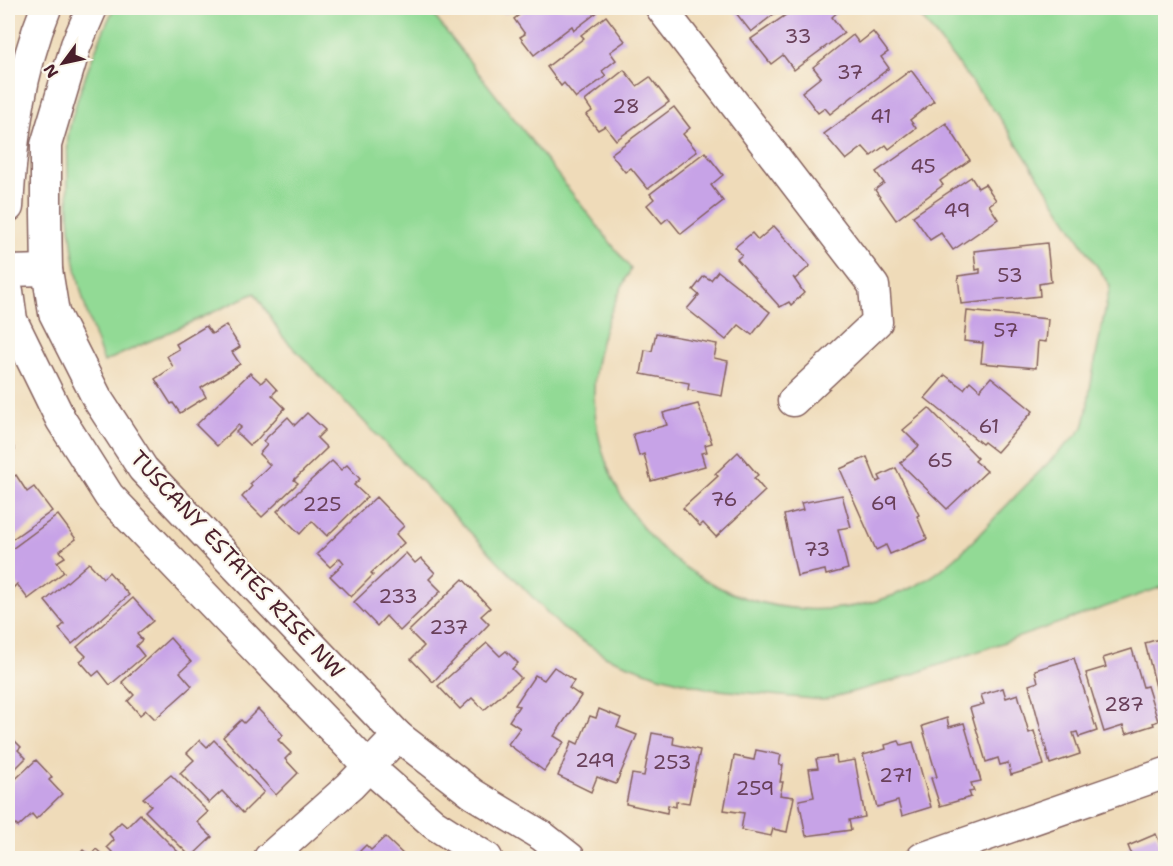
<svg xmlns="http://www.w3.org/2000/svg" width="1173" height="866" font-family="'Shantell Sans',sans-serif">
<rect width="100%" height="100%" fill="#fbf7ec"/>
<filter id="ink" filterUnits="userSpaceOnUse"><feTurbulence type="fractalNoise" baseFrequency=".0167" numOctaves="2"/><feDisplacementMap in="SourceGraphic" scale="12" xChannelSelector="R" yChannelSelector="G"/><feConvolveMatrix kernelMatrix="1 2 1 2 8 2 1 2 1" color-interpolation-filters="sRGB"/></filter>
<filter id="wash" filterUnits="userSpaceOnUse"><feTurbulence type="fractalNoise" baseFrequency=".008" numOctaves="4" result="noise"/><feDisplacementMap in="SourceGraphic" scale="24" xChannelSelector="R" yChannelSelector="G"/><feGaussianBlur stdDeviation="1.35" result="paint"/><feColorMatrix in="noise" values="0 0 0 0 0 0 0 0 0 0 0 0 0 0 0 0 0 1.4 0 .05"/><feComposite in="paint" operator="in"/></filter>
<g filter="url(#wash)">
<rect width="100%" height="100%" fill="#efdbb9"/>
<path fill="#92da95" stroke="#6e7c60" stroke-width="1.5" d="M114,8H428L631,269C610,309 593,350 594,396C599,559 773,658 917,585C953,567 981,531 1009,503C1027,484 1045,466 1063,448C1069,442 1079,434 1083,427C1087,416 1088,401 1090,389C1096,355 1103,320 1110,286L1000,118L914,8H1165V586L896,680L823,700L709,689L656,675L607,657L562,628L282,336L255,293L104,362C79,298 67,243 68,174C68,162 67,149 68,137C73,103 99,39 114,8Z"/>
<g id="blocks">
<g fill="#c7a3e7">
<polygon points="500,8 514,8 505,14"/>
<polygon points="528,8 596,8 599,11 574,30 572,26 534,55 520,37 525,34 514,19"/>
<polygon points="732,8 778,8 779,10 751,32"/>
<polygon points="796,8 840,8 841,9 832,17 844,33 794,70 783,55 771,64 751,39"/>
<polygon points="606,16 625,41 610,52 616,60 602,71 606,76 576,98 564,83 561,86 547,67 584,38 581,35"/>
<polygon points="873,32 888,52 881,57 889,68 830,114 825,108 818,113 802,92 821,77 813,67 853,35 859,43"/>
<polygon points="624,70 637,86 650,77 669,102 616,140 605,126 598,130 586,115 592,111 585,101"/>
<polygon points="911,70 934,101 910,120 916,128 889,149 886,145 871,156 863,147 846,160 824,134"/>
<polygon points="674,107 690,128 683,134 697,151 648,189 631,168 625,172 611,154"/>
<polygon points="946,123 970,160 940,181 943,185 896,220 875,190 884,183 876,172"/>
<polygon points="705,152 723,175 711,185 723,201 681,234 668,218 662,223 647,205 654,199 650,194"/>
<polygon points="971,177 978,188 985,184 996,200 989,205 998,219 953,250 941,233 930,240 913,216"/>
<polygon points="774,226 810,266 795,279 793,277 804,293 791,305 789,302 780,307 737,259 742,255 735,247 752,233 758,240"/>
<polygon points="1047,243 1051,282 1039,284 1040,296 961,304 958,276 980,273 980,269 976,270 974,251"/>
<polygon points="718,271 770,312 752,335 739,325 726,340 687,309 699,295 693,290 704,276 711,280"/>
<polygon points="967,311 1048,319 1046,342 1038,341 1036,368 981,363 983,343 964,341"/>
<polygon points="226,325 240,347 232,352 240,364 201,388 206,397 180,413 173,403 171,404 155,379 173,367 167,356 179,349 176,344 206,326 212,334"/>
<polygon points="656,333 717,344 714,358 728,361 722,396 688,390 689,383 641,374 645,350 652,351"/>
<polygon points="250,373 261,383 266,378 277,390 272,395 285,408 255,442 249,445 236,432 241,427 238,425 217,446 196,425"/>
<polygon points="945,375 964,389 970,381 980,390 991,377 1033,411 997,452 984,442 982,444 925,398"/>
<polygon points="698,404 712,443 705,445 707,452 701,453 705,466 651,481 644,454 639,456 633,434 667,425 663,413"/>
<polygon points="929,408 978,458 975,461 987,471 947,509 900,463 919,446 903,430"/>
<polygon points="307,413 325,430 317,438 327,448 294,480 298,483 262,517 242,497 252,486 250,484 270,465 259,454 267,445 263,441 288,417 295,425"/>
<polygon points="8,436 15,450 8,454"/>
<polygon points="738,452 758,475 754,478 765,491 716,537 703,523 700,526 683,508 718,476 715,474"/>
<polygon points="867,457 877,482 881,480 879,476 896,468 919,515 917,516 927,539 890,554 886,545 876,550 840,469"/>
<polygon points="332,461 341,470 347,465 360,479 354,485 367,497 327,536 312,521 300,534 277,511"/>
<polygon points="16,475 27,492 34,487 52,511 8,542 8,481"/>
<polygon points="842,495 851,527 838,529 848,569 826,575 825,570 797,576 784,515 803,510 801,503"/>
<polygon points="376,497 404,526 396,534 404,543 371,573 373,575 351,597 330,576 344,563 340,558 330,567 317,554"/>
<polygon points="58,515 76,539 60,551 65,557 57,562 64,572 28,599 17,584 12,589 8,583 8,552"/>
<polygon points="406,553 415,563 421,558 435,573 429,579 441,591 400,631 386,616 377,626 354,602"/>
<polygon points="89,563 103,578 109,572 129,595 72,644 59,629 64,624 45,601"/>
<polygon points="463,579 490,608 481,616 489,624 433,682 411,659 424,646 409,631"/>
<polygon points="133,598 153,621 137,634 142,640 136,646 144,656 110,685 99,671 93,676 80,661 86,656 77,647"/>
<polygon points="1166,637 1166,723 1165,723 1145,643"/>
<polygon points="170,638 191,662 180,672 192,686 155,719 146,710 140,715 128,701 134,695 122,682"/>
<polygon points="487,643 500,656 506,651 518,663 512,669 521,678 484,710 472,698 460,709 438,686"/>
<polygon points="1132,649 1143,687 1147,686 1158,721 1153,723 1154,725 1126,734 1123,726 1104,732 1086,673 1106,667 1103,658"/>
<polygon points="1074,658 1097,731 1079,737 1077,732 1073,733 1080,754 1050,764 1029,685 1038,682 1035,670"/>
<polygon points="554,667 574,681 569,688 581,696 554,736 564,742 544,771 508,744 520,728 509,721 519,706 515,705 535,675 544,680"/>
<polygon points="1003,688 1006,698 1018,694 1029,733 1034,731 1044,765 1011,775 1008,763 1000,765 998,758 986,762 970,708 984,704 981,695"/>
<polygon points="258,709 283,735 278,740 291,753 285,759 298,773 276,795 223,737 241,720 244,723"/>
<polygon points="599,709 621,718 617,727 637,735 616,784 597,777 591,792 558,776 572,741 578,744 590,716 596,718"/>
<polygon points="947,718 949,727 964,723 981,781 971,783 974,791 969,792 971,797 940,806 931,778 937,777 922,726"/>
<polygon points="652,733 674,737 673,744 700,750 689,803 676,801 676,807 668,805 667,813 626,804 632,774 644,776"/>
<polygon points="9,735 21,747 18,750 26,758 8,776"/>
<polygon points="200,740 207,747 214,740 264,792 243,813 222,791 209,803 180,773 194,760 187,753"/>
<polygon points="899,741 901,745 913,742 931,807 902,816 898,801 877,807 863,755 886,749 885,745"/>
<polygon points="756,750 781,755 779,765 783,765 780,782 783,782 780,795 794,797 787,832 773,829 771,836 741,830 744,813 724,810 734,756 754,760"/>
<polygon points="836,756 837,763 855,760 865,817 849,820 851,830 806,836 799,800 814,797 809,769 818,768 816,759"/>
<polygon points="36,760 52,777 49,780 62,794 36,819 32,814 18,827 12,821 8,825 8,786"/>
<polygon points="171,775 208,812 197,822 212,837 191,857 145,811 151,805 143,798"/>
<polygon points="140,814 180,854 179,858 118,858 107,847 114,840 109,834 121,822 127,827"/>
<polygon points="1156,834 1166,858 1133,858 1128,846"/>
<polygon points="385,837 407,858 353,858 366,845 371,850"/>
<polygon points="96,849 106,858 76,858 83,850 90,856"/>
</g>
</g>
</g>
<g filter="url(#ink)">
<use href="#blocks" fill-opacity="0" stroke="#84615d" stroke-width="1.5"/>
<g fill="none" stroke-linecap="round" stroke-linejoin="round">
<g stroke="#84615d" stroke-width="33">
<g id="minor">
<polyline points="92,8 76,45 46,145 46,214 47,270 54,313 98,400 143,469 398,736 473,794 542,836 570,858"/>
<polyline points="661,8 874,286 877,322 793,401"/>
<path d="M8,207C12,139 20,71 46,8"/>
<polyline points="8,271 47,270"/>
<polyline points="8,291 12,320 61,420 109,496 369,767 434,824 487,858"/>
<polyline points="269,858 350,786 398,736"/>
<polyline points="922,858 1166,773"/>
</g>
</g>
<use href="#minor" stroke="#fff" stroke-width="30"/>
</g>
</g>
<g text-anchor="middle" stroke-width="4.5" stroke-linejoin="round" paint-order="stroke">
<g font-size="20" fill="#69405a">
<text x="798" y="43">33</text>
<text x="850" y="79">37</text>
<text x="626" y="113">28</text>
<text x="881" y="123">41</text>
<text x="923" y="173">45</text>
<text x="957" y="217">49</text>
<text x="1010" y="282">53</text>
<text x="1006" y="337">57</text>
<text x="989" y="433">61</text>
<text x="940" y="467">65</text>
<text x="724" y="506">76</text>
<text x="884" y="510">69</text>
<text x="322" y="511">225</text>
<text x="817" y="556">73</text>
<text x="398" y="603">233</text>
<text x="449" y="634">237</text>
<text x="1124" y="711">287</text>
<text x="595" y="767">249</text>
<text x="672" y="769">253</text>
<text x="896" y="782">271</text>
<text x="755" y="795">259</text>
</g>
<g font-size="22" fill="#4a1f2b" stroke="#fbf7ec">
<text transform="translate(238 564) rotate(47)" y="8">TUSCANY ESTATES RISE NW</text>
</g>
</g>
<rect width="1173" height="866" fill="none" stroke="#fbf7ec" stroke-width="30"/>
<g transform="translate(63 63) rotate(237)" stroke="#fbf7ec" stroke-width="4.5" paint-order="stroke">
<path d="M0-4.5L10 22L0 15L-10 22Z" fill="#4a1f2b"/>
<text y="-9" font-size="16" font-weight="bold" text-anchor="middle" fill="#4a1f2b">N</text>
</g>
</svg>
